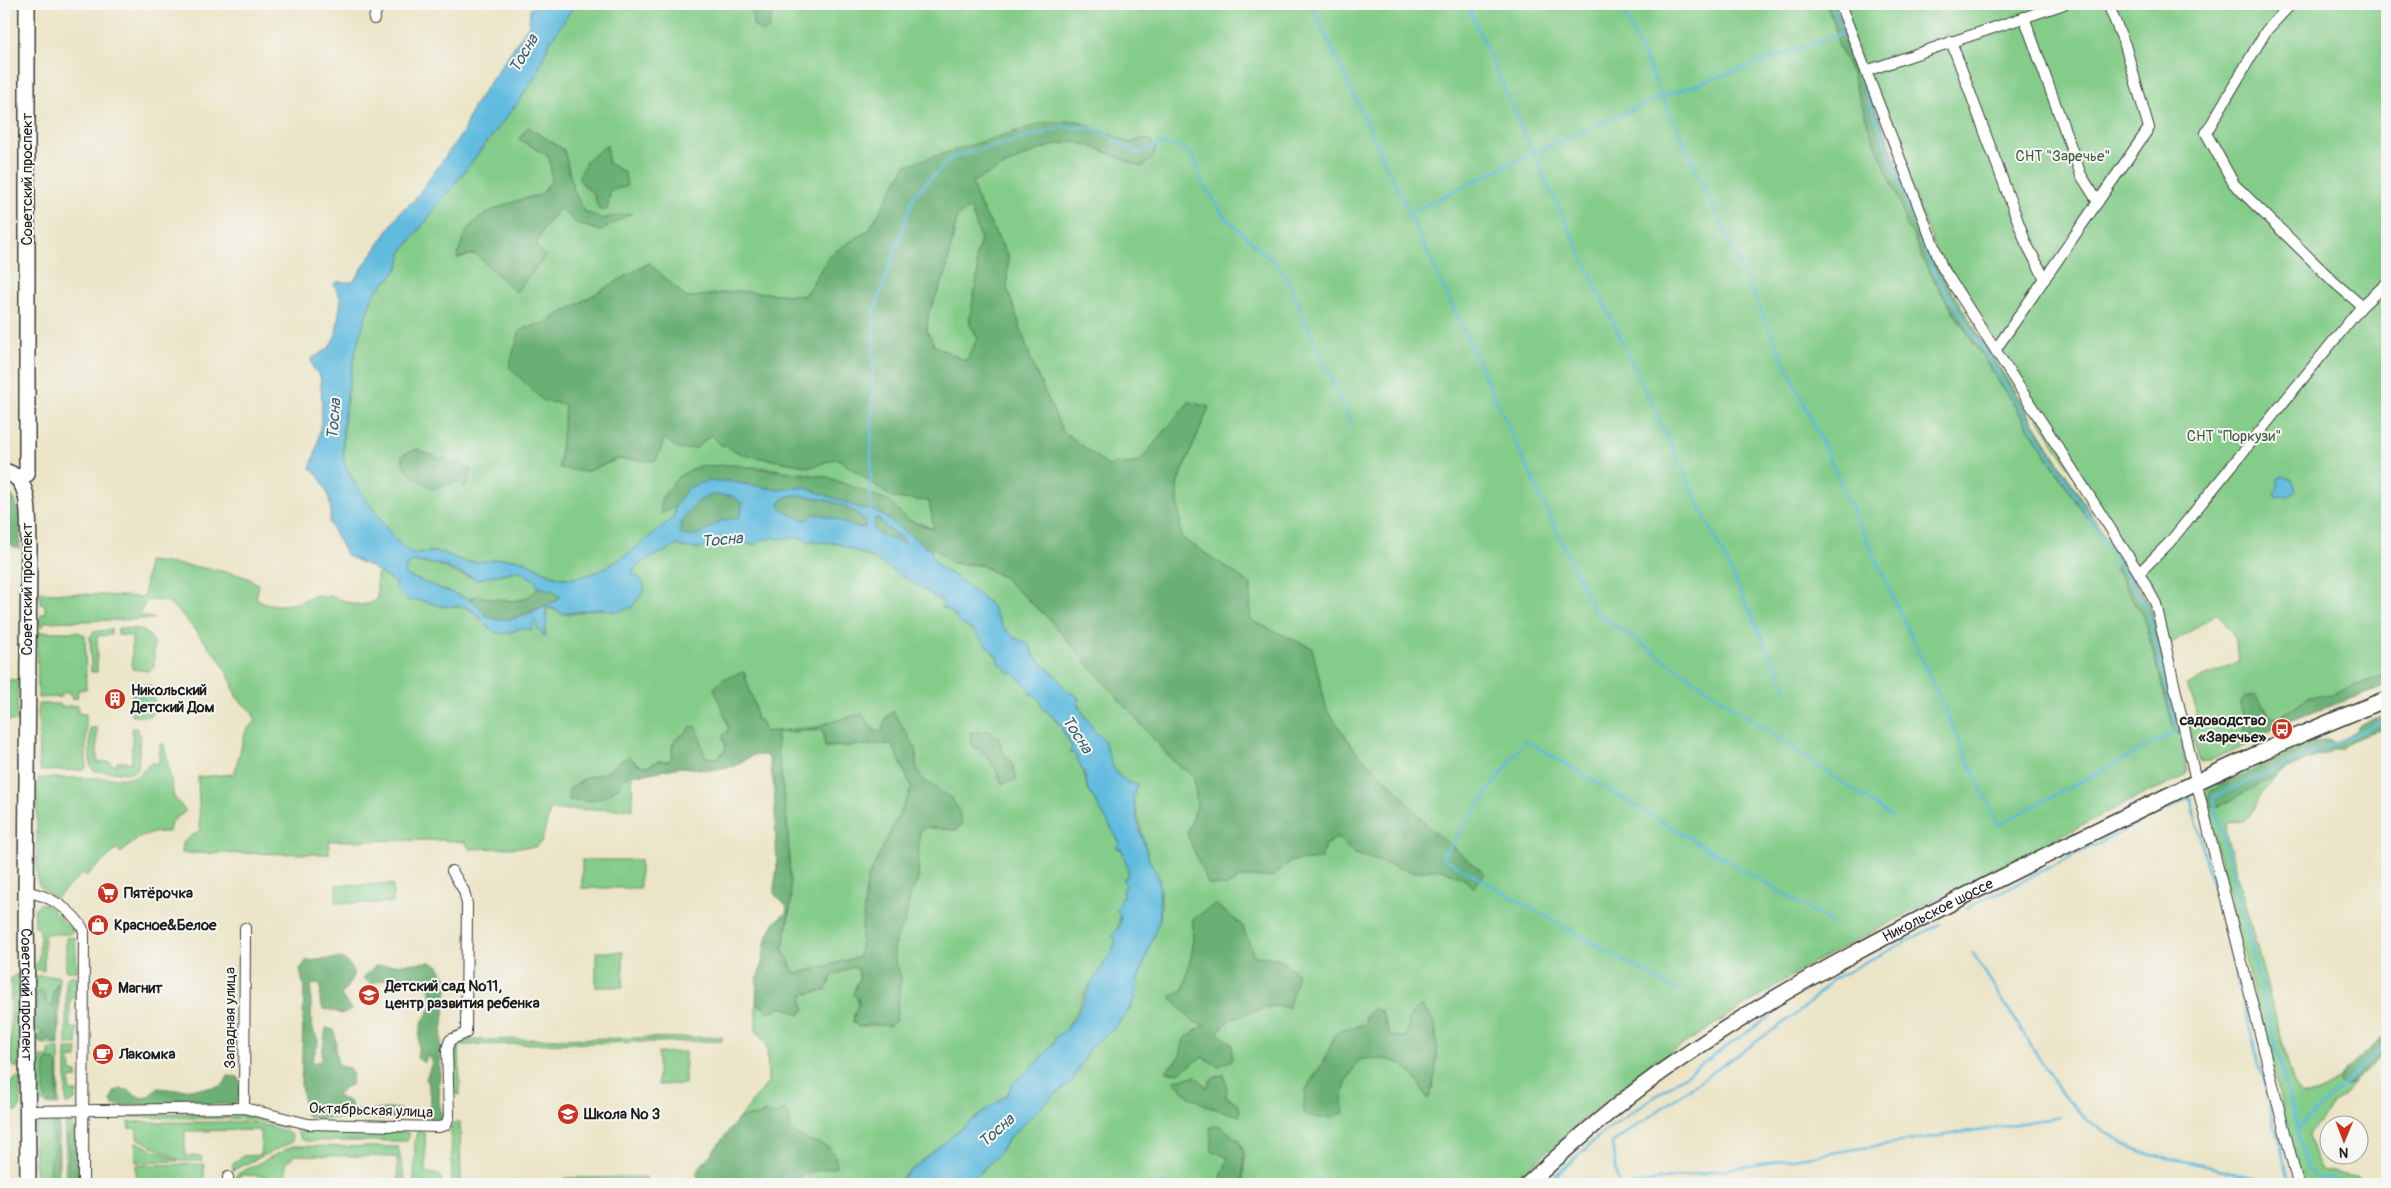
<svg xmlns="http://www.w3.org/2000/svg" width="2391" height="1188" font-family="Pangolin,sans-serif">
<rect width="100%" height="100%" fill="#f6f6f2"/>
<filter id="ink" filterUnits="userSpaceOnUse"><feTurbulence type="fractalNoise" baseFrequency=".02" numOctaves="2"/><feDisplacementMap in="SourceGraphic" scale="10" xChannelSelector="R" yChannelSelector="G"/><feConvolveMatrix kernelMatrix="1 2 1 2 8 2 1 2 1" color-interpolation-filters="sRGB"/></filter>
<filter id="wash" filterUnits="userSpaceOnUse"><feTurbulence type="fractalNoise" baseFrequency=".0096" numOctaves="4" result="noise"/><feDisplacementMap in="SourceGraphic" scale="20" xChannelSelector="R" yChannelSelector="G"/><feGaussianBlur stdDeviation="1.12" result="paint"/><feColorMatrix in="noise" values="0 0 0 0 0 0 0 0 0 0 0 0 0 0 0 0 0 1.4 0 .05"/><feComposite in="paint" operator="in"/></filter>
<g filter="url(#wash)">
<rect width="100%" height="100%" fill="#ebe4c6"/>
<g fill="#84cc89" stroke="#507452" fill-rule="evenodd">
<path d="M575,4H747L753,14V25L759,8V4H1826L1834,23L1839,47L1852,74L1869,128L1900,202L1906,226L1912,233L1922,258L1940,291L2087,518L2091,514L2121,562L2115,568L2144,619L2175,733L2181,734L2187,773L2180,779L2146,793L1951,891L1809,965L1657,1061L1583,1120L1511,1184H1243L1245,1154L1238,1138L1220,1180L1221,1184H968L999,1154L1008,1139L1052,1097L1064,1088L1083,1064L1089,1048L1109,1033L1125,1016L1136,998L1138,980L1160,918L1161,905L1159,878L1149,860L1129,783L1119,776L1111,763L1104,740L1093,729L1078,704V697L1065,690L1058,678L1033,655L1029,644L1015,638L1002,626L991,605L959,579L939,567L932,556L931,550L934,548L952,563L981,565L1004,578L1047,617L1172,760L1194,777L1197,806L1187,834L1227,886L1241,877H1272L1291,861L1321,859L1325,845L1337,837L1353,853L1412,872L1442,869L1464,879L1474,887L1429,827L1397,790L1358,754L1327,710L1312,648L1250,620L1251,584L1181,537L1177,485L1209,407L1189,402L1138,463L1107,465L1062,430L1034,368L1007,288L1008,256L978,201L972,182C999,170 1051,137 1080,143C1100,148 1123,160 1142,167V139L1130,143L1078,121L906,165L869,230L831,254L804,296L737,291L687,298L649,263L546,322L520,330L565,405L585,472L618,459L639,460L665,438L696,448L711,435L720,444L745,455L811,467L837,458L893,498L929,501L935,529L908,520L889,501L827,477L759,467L699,466L662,513L675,506L674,517C645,539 603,582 563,578C545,576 532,561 513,559C499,557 483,563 468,562C458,561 452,555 443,553C433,551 422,552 412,554C408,552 403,549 400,546C388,534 349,478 345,463C337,436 357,320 373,296C384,279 401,276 401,253L519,101L537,74L548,45ZM528,127L564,150L573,189L584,211L601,219L630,214L600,231L576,223L560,208L544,227L536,246L491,268L475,254L457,258L523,198L541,195L552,179L549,157L519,139ZM607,146L608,163L625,173L610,191L607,210L578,179ZM431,456L450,464H463L433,489L422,481L411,476ZM1193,919L1242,925L1254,956L1278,958L1289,1007L1273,1006L1232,1018L1217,1032L1219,1066L1202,1057L1178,1073L1166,1070L1179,1059L1205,1025L1184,989L1193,947ZM1422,1006C1426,1012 1434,1019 1435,1026C1439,1047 1437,1080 1428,1099C1423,1092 1421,1082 1415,1075C1400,1059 1381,1057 1360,1059L1344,1084L1341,1099L1305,1091L1342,1029C1367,1026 1358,1023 1373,1008L1381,1011L1390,1034L1398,1037H1406L1409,1029L1408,1021ZM1196,1076L1208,1088H1227L1226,1097L1240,1116L1209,1107Z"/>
<polygon points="1840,4 2387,4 2387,674 2333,694 2310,696 2278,718 2270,716 2265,707 2240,704 2245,721 2243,731 2252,742 2209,761 2200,762 2187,723 2191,726 2196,721 2195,704 2186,685 2240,661 2232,632 2217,613 2172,644 2165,644 2156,604 1942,267"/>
<polygon points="971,209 981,240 976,257 978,273 970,317 970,324 978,338 966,361 934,346 927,331 928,314 945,276 957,218 963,212"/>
<path d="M772,537C785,542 795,533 809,542C833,533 897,571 918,585C927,591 934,598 944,602L941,607L950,610L960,623L974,631L998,658L999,664L1005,666V670L1014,674L1031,690L1029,694H1033L1040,701L1042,708C1060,717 1084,767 1087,787L1120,843L1128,869L1127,887L1123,897L1116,941L1109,959H1106C1103,968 1100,971 1094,979C1083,993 1079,1012 1067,1027C1061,1035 1042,1054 1039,1061L1012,1084L1007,1095L959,1130L894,1184H795L805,1173L836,1167L829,1147C816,1146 800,1140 790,1131L791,1123L783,1110L779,1116L764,1112L758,1116L739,1118L768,1083L767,1046L756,1030V1004L774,1011C781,1006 786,1007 793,1012L801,1002L803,994L818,992L830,984L832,976L853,967L859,971V979L856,986L858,1008L854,1014L853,1022L858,1027C871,1026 883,1025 895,1022L901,977L895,961L894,946L899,931L904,925L911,894L918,880L919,834L923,827L955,830L962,825L935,787L922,779L916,765V748L893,712L883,723L882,731L879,732L873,729L862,714L827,723L819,727L764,732L761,722L756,719L755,707L744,672L715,688C722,709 740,741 717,758L706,757L703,753L700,736L688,732L683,734L672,745V757L669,761H658L647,767L637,764L634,760L618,762L606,773L588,777L578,782L600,797L619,787L625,777L632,774L633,809L550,810L542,841L535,847L469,849L466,842L443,840L329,841V854L182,853L183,842L200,830L198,777L234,774L246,730L256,721L252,712L236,697L232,683L221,661L183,616L167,601L147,600L139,614L154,619L44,622L43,626L40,627C37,622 40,618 41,614H45V605L41,604L39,592L144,597L148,561C169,564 251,570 259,586L256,597C264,607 288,606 300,602C305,600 311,595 318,595C340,594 355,613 377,600V574L381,573L397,584L394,587L409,601L419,600L441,606L465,607L474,612L484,625L511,632L537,621L545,636L547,608C555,608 559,614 566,614C588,614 590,604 617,612L642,581L633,573V569C646,558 662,551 678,545C693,553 711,545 726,542C735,541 746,543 755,544L762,539H770Z"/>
<path d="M413,561C422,564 430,563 439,565C447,567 453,573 461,575C477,580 502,575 518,570L535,580L538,587L531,596L520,600L503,602L478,595L468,599L408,576L405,573L406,567Z"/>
<polygon points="118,628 140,629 148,634 154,642 154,667 149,671 132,669 132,636 118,635"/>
<polygon points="111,629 111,635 97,636 97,672 91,672 90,636 94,632"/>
<polygon points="39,632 78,632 85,635 86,689 78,690 77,698 71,698 71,693 61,693 61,697 38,698 37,636"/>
<polygon points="4,679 18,680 17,721 4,721"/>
<polygon points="132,681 138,681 138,685 149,685 154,689 154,712 149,716 132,716"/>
<polygon points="38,704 60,704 61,707 78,705 78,713 86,714 86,768 84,770 41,771 39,768"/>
<polygon points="90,728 97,728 97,762 111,762 112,765 117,765 117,762 132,762 132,728 137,728 140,736 138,769 131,773 94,771 90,765"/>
<polygon points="823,730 825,747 892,744 912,788 867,880 859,957 795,974 783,949 791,903 788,831 776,733"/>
<path d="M2309,741L2315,742L2211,791L2220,806L2279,773L2260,796L2251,815L2244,821L2229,823L2227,826L2226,834L2294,1085L2302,1094C2320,1095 2328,1087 2341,1075L2338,1082L2344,1086L2356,1080L2309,1133L2316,1161L2322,1170L2355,1176L2375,1184H2305L2300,1178L2205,801L2206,790L2209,787Z"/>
<path d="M160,744H164L174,797L186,811L171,822L169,832C144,832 139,837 121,853L117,849L86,876L83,873L55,899L39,885L37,878V783L39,778H129L136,777L151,763H159Z"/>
<rect x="582" y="860" width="58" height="28"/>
<polygon points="393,884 393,903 336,903 336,885"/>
<polygon points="41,903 49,907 73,931 69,934 44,934 44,971 36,969 35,965 39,960 40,930 35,926 34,909"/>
<polygon points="75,937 77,971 66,971 66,938"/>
<rect x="596" y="952" width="27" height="35"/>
<polygon points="15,975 19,975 19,1067 14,1067 11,1063 11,978"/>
<polygon points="33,976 59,976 59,1045 44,1045 33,1038"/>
<polygon points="70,976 77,976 77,998 70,999 70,1028 77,1028 77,1045 66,1045 66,979"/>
<polygon points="722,1037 722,1041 459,1045 460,1095 453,1093 451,1046 460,1040"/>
<polygon points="49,1049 59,1049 59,1105 49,1105 35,1099 33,1088 35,1066 41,1062 41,1057 49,1057"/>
<polygon points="66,1049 77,1049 77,1058 70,1058 71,1072 77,1072 77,1078 70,1079 70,1092 77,1092 75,1100 66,1105"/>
<polygon points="685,1052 685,1084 658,1085 658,1053"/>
<polygon points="17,1077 20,1080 20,1108 16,1112 11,1107 10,1084"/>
<polygon points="244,1112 287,1126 286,1128 253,1119 127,1117 128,1114"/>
<polygon points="41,1116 59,1116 59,1184 36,1184 34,1129"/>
<polygon points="66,1118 79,1132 79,1184 65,1184"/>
<polygon points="129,1122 254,1122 287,1132 292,1135 292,1142 233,1170 233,1164 243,1156 261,1155 260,1130 185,1131 185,1156 201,1156 202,1161 181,1161 137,1138 137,1129 128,1128"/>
<path d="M455,1122H460L461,1183L565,1181V1178L646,1177V1180C636,1188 476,1184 452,1184L451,1127Z"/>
<polygon points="295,1127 404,1132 408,1133 409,1137 407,1141 306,1141 301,1139"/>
<polygon points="422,1131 425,1135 426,1173 439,1174 443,1184 414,1184 415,1140 417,1132"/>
<polygon points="136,1142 179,1161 136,1162"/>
<polygon points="293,1146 398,1147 406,1184 398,1184 397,1157 295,1155 286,1163 285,1184 266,1184 266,1176 240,1175 238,1184 230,1184 237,1174"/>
<polygon points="204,1164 204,1184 136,1184 136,1165"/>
</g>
<g fill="#6bb075" stroke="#446648" fill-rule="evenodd">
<polygon points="747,4 759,4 759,8 772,15 768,30 762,32 753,25 753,14"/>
<polygon points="1826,4 1835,4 1938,269 2091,514 2087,518 1940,291 1922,258 1912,233 1906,226 1900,202 1869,128 1852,74 1839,47 1834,23"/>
<path d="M1078,121L1130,143L1142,139L1150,140L1156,147L1153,158L1142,167C1123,160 1100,148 1080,143C1051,137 999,170 972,182L978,201L1008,256L1007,288L1034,368L1062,430L1107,465L1138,463L1189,402L1209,407L1177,484L1181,537L1251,584L1250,620L1312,648L1327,710L1358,754L1397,790L1429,827L1485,874L1474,887L1464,879L1442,869L1412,872L1353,853L1337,837L1325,845L1321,859L1291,861L1272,877H1241L1227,886L1208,884L1187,834L1197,806L1194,777L1172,760L1047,617L1004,578L981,565L952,563L934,548L931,550L878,512L860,508L803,487L780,490L726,481L688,488L675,506L661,514V499L679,476L699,466L733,465L827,477L889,501L908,520L934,529L929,501L893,498L837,458L811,467L745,455L720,444L711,435L696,448L679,450L665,438L656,461L618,459L585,472L559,468L565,405L542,400L509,367L520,330L546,322L649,263L687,298L737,291L804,296L831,254L869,230L906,165L1046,122ZM971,209L981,240L976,257L978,273L970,317V324L978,338L966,361L935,346L927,331L928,314L945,276L957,218L963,212Z"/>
<path d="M528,127L564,150L573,189L584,211L601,219L632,213L600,231L576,223L560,208L544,227L536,246L546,256L516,292L475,254L457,258C459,251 461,242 464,236C477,210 516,200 541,195L552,179L549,156L519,139Z"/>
<polygon points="607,145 608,163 625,173 627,186 610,191 607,210 599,210 593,193 578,179 587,160"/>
<path d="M417,449L440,459L446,457L451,464H463L471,470L466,487L454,482L432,489C419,478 403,475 402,455Z"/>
<path d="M4,490C24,499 19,531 20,549L4,542Z"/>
<path d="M712,495L732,496L742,503L741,515C734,521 726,518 719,522C707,529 695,541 680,534C680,514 693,501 712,495Z"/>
<path d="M793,495C817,496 848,503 865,520L864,528C848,528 834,517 817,514C814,516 810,520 806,520C799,520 783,511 779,506L780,502L786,497Z"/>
<polygon points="875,518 879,518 883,525 903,540 904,544 877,533 874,530"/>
<polygon points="2121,562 2151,606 2181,734 2176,733 2144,619 2115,568"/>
<path d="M538,587C546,589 555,589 560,597L556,601L506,621L488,618L475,603L468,599C491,591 520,614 538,587Z"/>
<path d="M744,672L755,707L756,719L761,721L765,732L819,727L827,723L862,714L873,729L879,732L882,731L887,716L893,711L916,748V765L922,779L950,797L959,810L962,825L955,830L923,827L919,834L918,880L911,894L904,925L899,931L894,946L895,961L901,977L896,1021L889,1026L873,1024L858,1027L853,1021L859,1000L853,994L859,979V971L853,967L832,976L826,990L803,994L802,1002L805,1009L800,1015C793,1012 786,1006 779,1008C774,1010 772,1011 766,1012L762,1005L756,1004L757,978L761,968L766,939L774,923L786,913L787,907L775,895L774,889L777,868L774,787L769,759L765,755H753L734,766L711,770L680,767L645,774H632L625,777L619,787L606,796L590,801L569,800V789L588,777L606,773L618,762L629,757L637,764L647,767L658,761H669L672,757C673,753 672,747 673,744C676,735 687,735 690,727L696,726C703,736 699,748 706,757L717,758C731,747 724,748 723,735L728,732L729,727L714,688L725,678ZM823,730L825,747L892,744L912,788L867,880L859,957L795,974L783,949L791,903L788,831L776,733Z"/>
<polygon points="2387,674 2387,686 2283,723 2252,742 2243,731 2245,721 2240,704 2244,698 2255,695 2270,716 2278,718 2310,696 2333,694"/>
<polygon points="2387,714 2387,726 2351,741 2341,749 2333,749 2327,754 2304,761 2220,806 2210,806 2208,801 2211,791 2315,742 2327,739 2336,742 2355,731 2361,724"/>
<path d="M989,731L999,738L1002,751L1013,765L1017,780L1002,784C996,769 988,753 972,746L970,732Z"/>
<polygon points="1215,904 1242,925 1254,956 1278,958 1298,974 1289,1007 1273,1006 1232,1018 1217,1032 1232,1044 1232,1060 1219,1066 1202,1057 1178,1073 1165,1071 1179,1059 1184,1039 1204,1025 1194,1022 1170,997 1184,989 1193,947 1193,919"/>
<path d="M342,958C361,971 352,980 341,995L352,1010L342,1014L331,1010L323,1009L320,1001L321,985L312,984C310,991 311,1021 313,1029C314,1033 317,1036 318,1040C319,1049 312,1054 312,1063L321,1061L326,1028L334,1030C338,1043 333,1054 339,1065L349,1068L353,1076L351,1085L344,1088L337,1096L350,1102L353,1110C368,1113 384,1108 399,1109L404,1115L396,1118H314L306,1115L301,1086L304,989L300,969L306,961Z"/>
<path d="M429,962L438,965L448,980L441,1040L439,1101L442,1118L433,1120L430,1117L431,1096L426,1079L432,1063L428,1055L424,1063L417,1058C419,1047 418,1034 422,1023C425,1016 432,1010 432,1002C433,969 393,975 371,984L363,978L375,966Z"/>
<polygon points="57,983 58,1043 53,1043 49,1038 43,1043 39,1042 38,1037 44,1033 34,1028 35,1010 37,1006 36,994 39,990 43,991 48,1005 53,1007 53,992"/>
<path d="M1422,1006C1426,1012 1434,1019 1435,1026C1439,1048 1437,1080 1428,1100C1410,1065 1400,1056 1360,1059C1348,1077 1339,1091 1344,1113C1329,1118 1317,1121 1303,1113L1305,1091L1323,1064L1335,1034L1342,1029L1358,1027L1365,1022L1367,1014L1373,1008L1381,1011L1390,1034L1398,1037H1406C1410,1025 1406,1011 1422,1006Z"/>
<polygon points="2387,1034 2387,1050 2356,1080 2344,1086 2338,1082 2341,1075"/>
<polygon points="48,1059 54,1060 58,1065 57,1103 48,1103 44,1094 45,1063"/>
<path d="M1224,1074L1227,1088L1226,1097C1237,1101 1240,1105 1240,1116L1209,1107L1188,1096L1174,1080L1196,1076L1207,1088L1211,1079Z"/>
<path d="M228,1076L238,1077C241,1085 240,1097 235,1104L128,1106L113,1105L111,1101L114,1092C126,1084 132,1095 143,1098L147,1097L158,1088L177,1090L219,1087L224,1084Z"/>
<path d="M783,1109L789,1116L791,1131C806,1145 840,1140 836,1167L805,1173L795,1184H698L697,1171L739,1118L758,1116L764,1112L779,1116Z"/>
<polygon points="58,1121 58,1184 52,1184 49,1172 53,1149 51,1129 54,1123"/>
<path d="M1220,1126C1251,1147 1242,1151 1243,1184H1221L1220,1180L1228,1158L1212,1150L1210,1127Z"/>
<path d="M73,1130L77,1137L78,1184H69C65,1169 71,1152 67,1137Z"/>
</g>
<g fill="#61bbdf" stroke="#3e6c7e" fill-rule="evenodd">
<path d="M540,4H575L548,45L537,74L519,101L401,253C401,278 380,279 372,299C358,333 335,428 345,463C350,481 365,497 375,511C386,528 396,543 412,554C422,553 433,551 442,553C452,555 458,561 468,562C483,563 498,557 513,559C531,561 545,576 563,578C603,582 645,539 674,517L675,506L688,488L707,481H726L780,490L803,487L860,508L878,512L931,550L932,556L939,567L959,579L991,605L1002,626L1015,638L1029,644L1033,655L1058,678L1065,689L1078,697V705L1093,729L1104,740L1111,763L1119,776L1129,783L1137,784L1133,798L1138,824L1149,860L1159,878L1160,918L1138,979L1136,998L1125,1016L1118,1022V1025L1089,1048L1072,1082L1052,1097L1008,1139L999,1154L968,1184H894L959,1130L1007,1095L1012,1084L1039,1061L1041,1056L1054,1043L1055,1037C1075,1028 1083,1000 1092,982C1097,972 1102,971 1106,959H1109L1116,941L1112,935L1117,930L1121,919L1116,909L1120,905V898L1123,897L1122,889L1127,887L1122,879L1127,877L1128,869L1122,850L1116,847L1120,843L1087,787L1086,777L1074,753L1069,752L1072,748C1065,733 1057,716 1042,708L1040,701L1033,694H1029L1031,690L1014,674L1005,670V666L999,664L998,658L974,631L960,623L950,610L941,607L944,602L870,556L836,543L816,542L814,540L809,542L802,537L777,539L772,537L770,540L762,539L755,544C746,543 737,541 728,542C711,544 695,553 678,545L644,561L633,569V573L642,581L645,590L631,608L617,612L602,608L563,614L553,608H547L545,614L547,624L545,628V637L537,628L536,621L533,623L532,630L520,628C485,646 489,615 465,607C459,605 449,607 442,606C435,606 427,601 420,600C417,600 412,601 408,601L394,587L397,584L371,567L347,556L329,522C335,505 324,478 310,468C321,444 324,402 320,376L314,370L311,359L329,348L336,334L341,300L334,284L336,282H353L401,211L414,200L463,132L473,107L529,25L530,9ZM712,495L732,496L742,503L741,515C734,521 726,518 719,522C707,529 695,541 680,534C680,515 694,501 712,495ZM793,495C817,496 848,503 865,520V528C847,528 832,514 813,514L808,520C799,520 784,513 779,506L780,502L786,497ZM875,518H879L883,525L903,540L904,544L877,533L874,530ZM413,561C423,564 431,563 441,565C452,569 460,575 472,576L476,581C490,574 503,575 518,570L535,580L538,587C546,589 556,589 560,597L556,601C531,612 516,623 488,618L475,603L468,599L408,576L405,573L406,567Z"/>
<polygon points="2282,476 2292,479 2296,490 2289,496 2277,498 2274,493 2278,487 2278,479"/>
</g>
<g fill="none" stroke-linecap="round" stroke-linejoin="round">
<g stroke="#61bbdf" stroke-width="2.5">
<polyline points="1311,4 1409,213"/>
<polyline points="1467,4 1533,153 1788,692"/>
<polyline points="1620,4 1998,825 2177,731 2147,609 1932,269 1844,33"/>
<polyline points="1832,4 1844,33 1661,97 1533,153 1409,213 1594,611 1892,817"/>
<polyline points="870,512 874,312 914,195 951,158 1064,127 1095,128 1137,153 1161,144 1179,146 1193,155 1203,183 1223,215 1284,272 1351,424"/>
<polyline points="2387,720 2213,797 2297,1129 2387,1043"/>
<polyline points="1967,908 2190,798 2288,1176"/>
<polyline points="1973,953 2061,1093 2089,1121 2125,1145 2151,1155 2194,1163 2264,1180"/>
<polyline points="1679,992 1442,857 1525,740 1831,922"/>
<polyline points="2297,1129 2307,1168 2314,1176 2353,1184"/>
<polyline points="1546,1184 1604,1132 1775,1013"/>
<polyline points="1618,1184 1612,1143 1803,1009 1832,980 1940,924"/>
<polyline points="1634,1184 2060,1117"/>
</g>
</g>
</g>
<g filter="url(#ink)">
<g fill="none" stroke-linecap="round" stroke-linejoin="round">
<g stroke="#3b3a36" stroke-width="12">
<g id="street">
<polyline points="1840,4 1942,267 2139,573 2156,604 2196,781 2298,1184"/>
<polyline points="2291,4 2266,31 2206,133 2234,184 2335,283 2362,306"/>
<polyline points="2024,17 2081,175 2098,202"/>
<polyline points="374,19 378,4"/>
<polyline points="1951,41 2026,243 2045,279"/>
<polyline points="1866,71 2064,4"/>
<polyline points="1996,349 2149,128 2125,45 2108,4"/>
<polyline points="2139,573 2169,543 2362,306 2387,283"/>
<path d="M26,892C48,894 74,911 84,931L83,1184"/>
<polyline points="244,1108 245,928"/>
<polyline points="27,1111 244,1108 308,1124 439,1127 446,1125 449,1116 447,1049 450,1040 466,1033 467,904 464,891 452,871"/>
<polyline points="228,1184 228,1177"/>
</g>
</g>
<g stroke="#3b3a36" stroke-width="18">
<g id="secondary">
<path id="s1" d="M4,471C34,478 27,520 29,544L26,892L28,1184"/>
<polyline points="17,478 27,474 27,4"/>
<path id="s2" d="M1528,1184C1575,1140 1624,1097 1677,1061C1792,981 1918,919 2043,857C2156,801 2269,745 2387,699"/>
</g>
</g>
<use href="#street" stroke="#fff" stroke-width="10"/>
<use href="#secondary" stroke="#fff" stroke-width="15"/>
</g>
</g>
<defs>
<g id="building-disc" transform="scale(1.125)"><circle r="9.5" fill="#c8321e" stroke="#f6f6f2"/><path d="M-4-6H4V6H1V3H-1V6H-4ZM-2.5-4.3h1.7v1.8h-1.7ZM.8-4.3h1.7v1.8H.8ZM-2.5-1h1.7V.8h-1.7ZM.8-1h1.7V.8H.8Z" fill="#fff"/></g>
<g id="bus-disc" transform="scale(1.125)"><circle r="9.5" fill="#c8321e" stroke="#f6f6f2"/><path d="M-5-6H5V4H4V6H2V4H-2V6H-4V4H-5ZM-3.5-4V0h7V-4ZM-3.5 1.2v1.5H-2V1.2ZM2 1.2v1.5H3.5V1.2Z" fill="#fff"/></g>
<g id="supermarket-disc" transform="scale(1.125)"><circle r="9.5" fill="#c8321e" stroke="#f6f6f2"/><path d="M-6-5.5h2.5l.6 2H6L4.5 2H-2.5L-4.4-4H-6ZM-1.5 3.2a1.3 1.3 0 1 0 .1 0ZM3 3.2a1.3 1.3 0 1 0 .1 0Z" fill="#fff"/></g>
<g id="shop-disc" transform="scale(1.125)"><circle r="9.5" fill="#c8321e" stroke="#f6f6f2"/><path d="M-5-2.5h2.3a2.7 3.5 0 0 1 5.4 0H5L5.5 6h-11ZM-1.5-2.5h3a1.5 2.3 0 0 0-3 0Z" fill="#fff"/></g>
<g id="school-disc" transform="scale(1.125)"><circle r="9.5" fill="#c8321e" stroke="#f6f6f2"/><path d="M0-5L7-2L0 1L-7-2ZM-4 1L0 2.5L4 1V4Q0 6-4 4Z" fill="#fff"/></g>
<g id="cafe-disc" transform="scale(1.125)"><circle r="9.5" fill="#c8321e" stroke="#f6f6f2"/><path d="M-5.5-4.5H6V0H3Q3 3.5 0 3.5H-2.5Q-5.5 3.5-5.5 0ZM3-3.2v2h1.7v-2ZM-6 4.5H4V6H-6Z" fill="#fff"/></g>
</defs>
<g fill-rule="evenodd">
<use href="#building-disc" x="115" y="699"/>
<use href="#bus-disc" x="2282" y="729"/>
<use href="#supermarket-disc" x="108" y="893"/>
<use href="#shop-disc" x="98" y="925"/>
<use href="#supermarket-disc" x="102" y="988"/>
<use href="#school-disc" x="369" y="995"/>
<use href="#cafe-disc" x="103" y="1054"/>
<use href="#school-disc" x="568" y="1114"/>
</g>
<g text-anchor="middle" stroke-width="4" stroke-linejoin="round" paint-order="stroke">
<g font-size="15" fill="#405a42" stroke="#f6f6f2">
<text x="2063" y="161">СНТ "Заречье"</text>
<text x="2234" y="441">СНТ "Поркузи"</text>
</g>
<g font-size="15" fill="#1c1c1c" stroke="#f6f6f2">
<text transform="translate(27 179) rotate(-90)" y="5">Советский проспект</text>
<text transform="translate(27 589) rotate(-90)" y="5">Советский проспект</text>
<text dy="5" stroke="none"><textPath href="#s2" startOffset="495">Никольское шоссе</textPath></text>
<text dy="5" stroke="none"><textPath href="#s1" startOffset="534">Советский проспект</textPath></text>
<text transform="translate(230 1018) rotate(-90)" y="5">Западная улица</text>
<text transform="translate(371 1110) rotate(2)" y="5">Октябрьская улица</text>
</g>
<g font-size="15" font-weight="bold" fill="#1c1c1c" stroke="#f6f6f2" text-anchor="start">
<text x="131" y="695">Никольский<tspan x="131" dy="17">Детский Дом</tspan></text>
<text x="2266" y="725" text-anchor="end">садоводство<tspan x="2266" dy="17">«Заречье»</tspan></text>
<text x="124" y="898">Пятёрочка</text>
<text x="114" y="930">Красное&amp;Белое</text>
<text x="385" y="991">Детский сад №11,<tspan x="385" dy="17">центр развития ребенка</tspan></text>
<text x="118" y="993">Магнит</text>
<text x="119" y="1059">Лакомка</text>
<text x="584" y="1119">Школа № 3</text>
</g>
<g font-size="16" font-style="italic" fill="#385c6a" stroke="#f6f6f2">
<text transform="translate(523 53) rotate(-59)" y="6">Тосна</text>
<text transform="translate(333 419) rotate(-85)" y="6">Тосна</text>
<text transform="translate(722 539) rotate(-5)" y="6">Тосна</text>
<text transform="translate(1078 734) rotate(57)" y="6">Тосна</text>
<text transform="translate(996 1130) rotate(-41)" y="6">Тосна</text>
</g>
</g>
<rect width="2391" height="1188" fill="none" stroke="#f6f6f2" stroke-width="20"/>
<g transform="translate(2344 1140) rotate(181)"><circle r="24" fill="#f6f6f2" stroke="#9f9f9c"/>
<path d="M0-4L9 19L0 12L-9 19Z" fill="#c8321e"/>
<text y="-8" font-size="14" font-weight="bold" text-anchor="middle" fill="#1c1c1c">N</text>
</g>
</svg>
